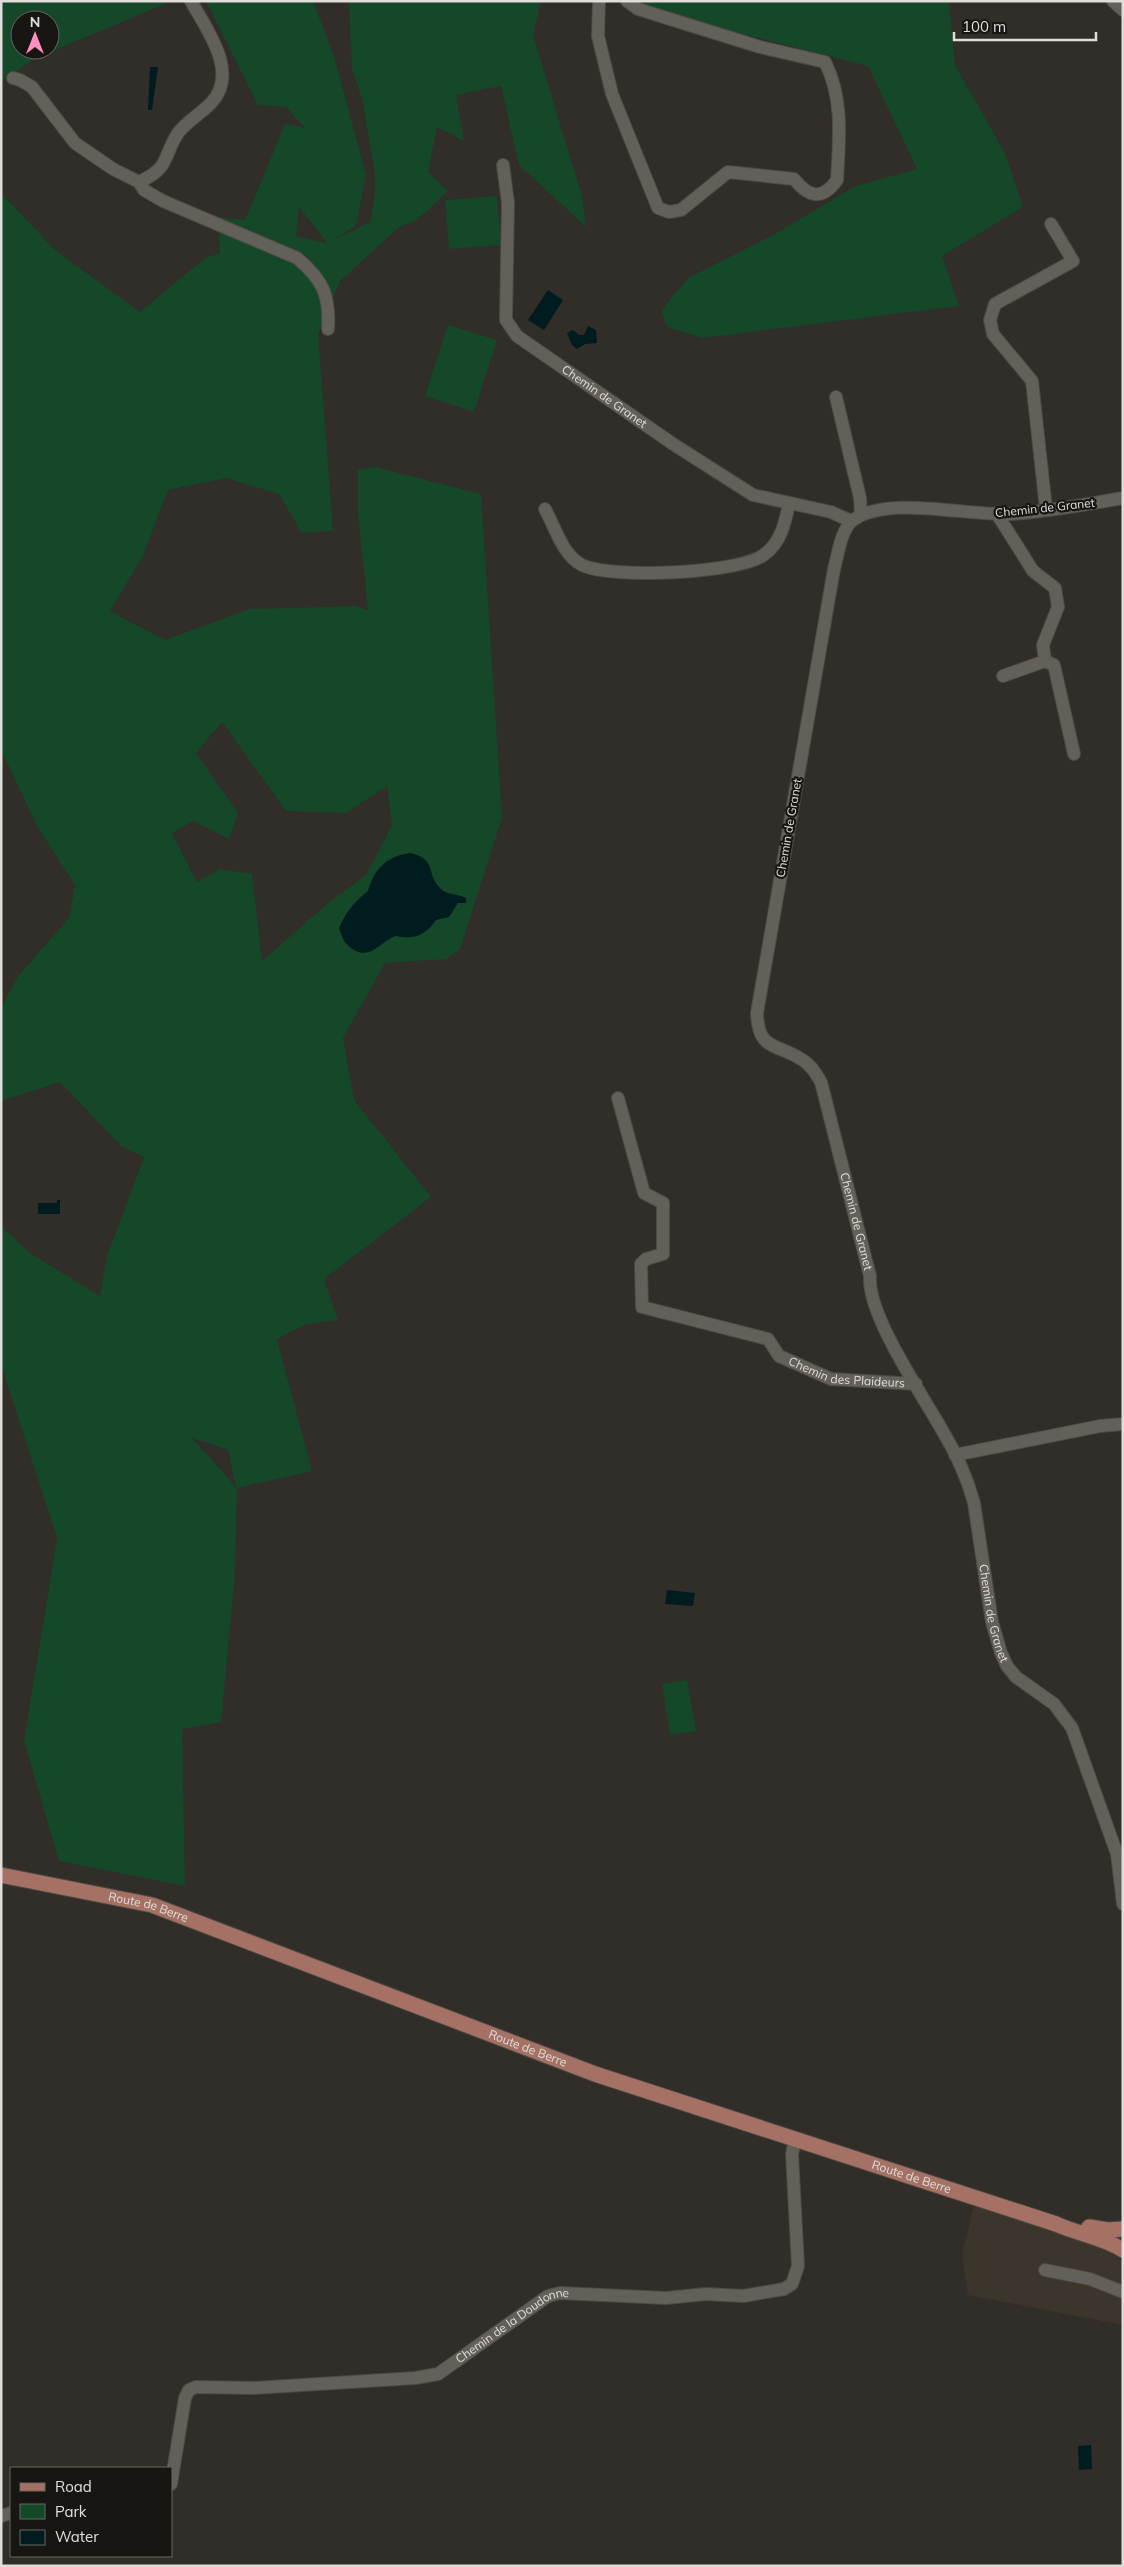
<svg xmlns="http://www.w3.org/2000/svg" width="1124" height="2567" font-family="Mulish,sans-serif">
<rect width="100%" height="100%" fill="#312d28"/>
<polygon fill="#3c352b" points="974,2205 1112,2250 1123,2263 1123,2325 968,2295 962,2255"/>
<g fill="#154729" fill-rule="evenodd">
<path d="M1,1H172L34,59L1,82ZM20,20H50V50H20Z"/>
<path d="M206,1H313L334,56L366,175L356,225L334,240L370,222L375,194V174L362,99L352,69L349,1H541L533,35L582,196L586,227L519,165L501,86L456,95L464,141L437,127L428,172L448,191L417,220L398,228L340,281L318,334L333,531L302,533L279,494L226,478L168,490L142,558L110,611L165,640L250,609L355,606L368,610L358,513V470L375,467L481,494L502,818L460,949L446,959L385,963L343,1038L354,1100L431,1197L324,1279L338,1320L306,1324L277,1339L312,1471L237,1488L235,1574L221,1722L182,1729L185,1886L59,1861L24,1741L57,1538L1,1365V1226L30,1253L100,1296L107,1256L144,1157L121,1146L60,1082L1,1101V1007L19,975L69,918L75,885L37,826L1,750V193L55,250L140,312L205,258L220,253L218,217L245,220L285,124L305,128L286,107L258,105ZM299,207L327,243L296,236ZM222,722L286,811L346,813L387,786L392,825L366,875L327,904L262,961L252,874L220,869L197,882L172,833L193,821L229,839L238,813L196,753ZM191,1437L228,1450L236,1487Z"/>
<polygon points="641,1 949,1 955,65 1005,153 1023,207 942,256 959,306 702,338 667,327 661,311 688,278 773,235 856,186 917,169 868,66 665,14"/>
<polygon points="497,196 501,245 449,249 445,200"/>
<polygon points="448,325 497,340 474,412 425,396"/>
<polygon points="687,1680 696,1731 670,1735 662,1684"/>
</g>
<g fill="#011c1f">
<polygon points="150,67 158,67 152,110 148,110"/>
<polygon points="548,290 563,300 544,330 528,320"/>
<polygon points="588,326 596,330 597,343 585,344 577,349 572,345 567,333 573,330 579,335 584,335"/>
<path d="M410,853C438,860 425,872 440,888C447,896 457,893 466,898V903H458L449,917L436,920C426,935 414,940 396,936C381,941 371,960 354,950C345,945 342,938 339,928C346,912 354,902 368,891C374,869 387,856 410,853Z"/>
<polygon points="57,1200 60,1200 60,1214 38,1214 38,1203 57,1203"/>
<polygon points="667,1590 695,1593 693,1606 665,1604"/>
<polygon points="1091,2445 1092,2469 1079,2470 1078,2446"/>
</g>
<g fill="none" stroke-linecap="round" stroke-linejoin="round">
<g stroke="#4d4a45" stroke-width="14">
<g id="minor">
<path d="M599,1L598,36L612,94L658,208L669,212L681,210L728,172L794,179C808,197 822,201 837,180C839,141 844,99 825,62L760,47L638,9L627,1"/>
<polyline points="1113,1 1123,10"/>
<path d="M13,78L20,80L32,87L75,143L113,169L139,182L144,190L163,201L297,258C323,280 330,295 328,329"/>
<path id="s1" d="M503,165L508,203L506,320L517,336L673,444L753,495L831,512L851,521"/>
<path d="M139,182C171,167 162,158 178,133C187,121 202,113 212,102C239,72 207,30 191,1"/>
<polyline points="836,397 860,498 861,515"/>
<path id="s2" d="M1123,498C1086,504 1047,512 1010,514C967,516 888,495 853,520C841,529 838,555 834,569L757,1013C758,1050 775,1043 801,1059C810,1064 815,1072 821,1082L870,1276C867,1315 922,1394 942,1430C956,1453 967,1477 974,1503L992,1622L1001,1653L1007,1666L1016,1677L1054,1704L1072,1728L1117,1854L1123,1904"/>
<path d="M545,509C555,527 563,556 582,565C610,579 741,574 765,554C781,542 785,523 789,504"/>
<polyline points="1046,509 1032,381 993,334 990,320 995,304 1073,261 1051,224"/>
<polyline points="997,514 1033,571 1055,588 1058,607 1043,645 1045,661 1003,676"/>
<polyline points="1045,661 1054,665 1074,754"/>
<path id="s3" d="M618,1098L644,1193L663,1203V1254L646,1259L641,1264L642,1307L768,1339L779,1356L831,1379L916,1384"/>
<polyline points="955,1455 1100,1426 1123,1424"/>
<polyline points="1045,2270 1090,2279 1123,2292"/>
<path id="s4" d="M171,2484L185,2398L189,2390L196,2387L253,2388L415,2378L438,2374L548,2296L560,2293L666,2298L706,2294L743,2296L784,2289L792,2284L798,2266L792,2154L795,2140"/>
<polyline points="1,2516 11,2513"/>
</g>
</g>
<g stroke="#4d4a45" stroke-width="17">
<g id="major">
<path id="s5" d="M1,1875L152,1905L595,2074L1056,2224C1078,2234 1102,2237 1123,2250"/>
<polyline points="1089,2227 1108,2230 1123,2229"/>
</g>
</g>
<use href="#minor" stroke="#635f59" stroke-width="12"/>
<use href="#major" stroke="#a47164" stroke-width="15"/>
</g>
<g text-anchor="middle" stroke-width="4.5" stroke-linejoin="round" paint-order="stroke">
<g font-size="12" fill="#e0ddda" stroke="#171613">
<text dy="4" stroke="none"><textPath href="#s1" startOffset="281">Chemin de Granet</textPath></text>
<text transform="translate(1045 508) rotate(-6)" y="4">Chemin de Granet</text>
<text transform="translate(789 828) rotate(-80)" y="4">Chemin de Granet</text>
<text dy="4" stroke="none"><textPath href="#s2" startOffset="1022">Chemin de Granet</textPath></text>
<text dy="4" stroke="none"><textPath href="#s3" startOffset="460">Chemin des Plaideurs</textPath></text>
<text dy="4" stroke="none"><textPath href="#s2" startOffset="1442">Chemin de Granet</textPath></text>
<text dy="4" stroke="none"><textPath href="#s5" startOffset="151">Route de Berre</textPath></text>
<text dy="4" stroke="none"><textPath href="#s5" startOffset="556">Route de Berre</textPath></text>
<text dy="4" stroke="none"><textPath href="#s5" startOffset="961">Route de Berre</textPath></text>
<text dy="4" stroke="none"><textPath href="#s4" startOffset="436">Chemin de la Doudonne</textPath></text>
</g>
</g>
<rect width="1124" height="2567" fill="none" stroke="#e0ddda" stroke-width="5"/>
<rect x="10" y="2467" width="162" height="90" fill="#171613" stroke="#676663"/>
<rect x="20" y="2483" width="25" height="8" fill="#a47164" stroke="#676663"/>
<text x="55" y="2492" font-size="15" fill="#e0ddda">Road</text>
<rect x="20" y="2504" width="25" height="15" fill="#154729" stroke="#676663"/>
<text x="55" y="2517" font-size="15" fill="#e0ddda">Park</text>
<rect x="20" y="2530" width="25" height="15" fill="#011c1f" stroke="#676663"/>
<text x="55" y="2542" font-size="15" fill="#e0ddda">Water</text>
<g transform="translate(35 35)"><circle r="24" fill="#171613" stroke="#676663"/>
<path d="M0-4L9 19L0 12L-9 19Z" fill="#fd8fc1"/>
<text y="-8" font-size="14" font-weight="bold" text-anchor="middle" fill="#e0ddda">N</text>
</g>
<path d="M954 32v8h142v-8" fill="none" stroke="#e0ddda" stroke-width="2.5"/>
<text x="962" y="32" font-size="15" fill="#e0ddda" stroke="#171613" stroke-width="4" paint-order="stroke">100 m</text>
</svg>
